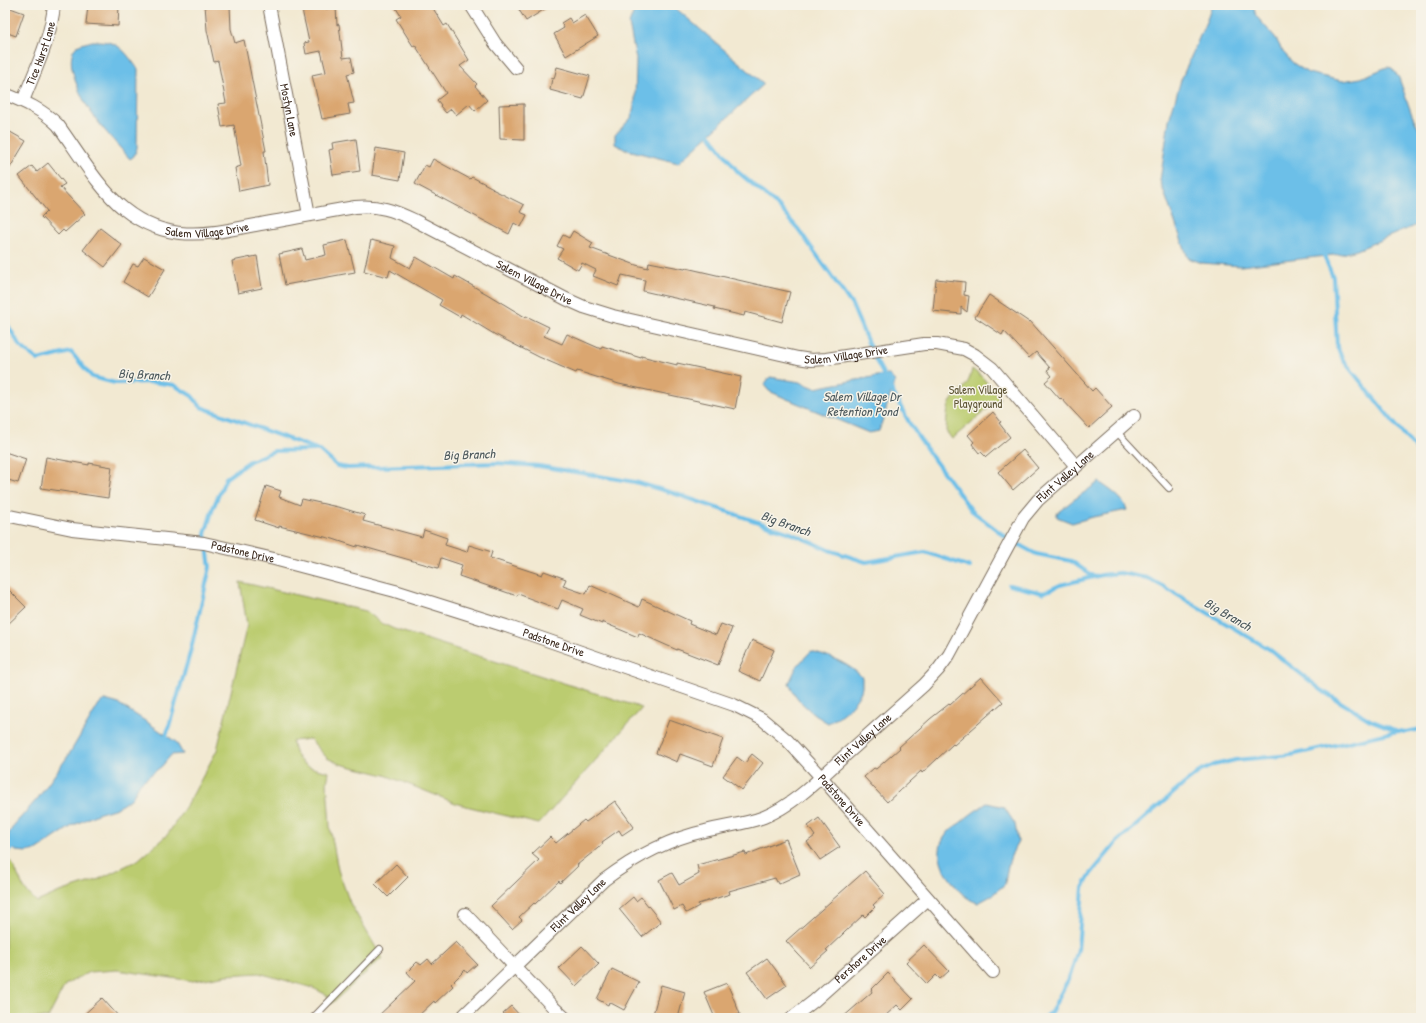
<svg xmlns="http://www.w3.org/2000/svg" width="1426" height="1023" font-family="'Patrick Hand',sans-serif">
<rect width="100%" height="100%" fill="#f7f3e8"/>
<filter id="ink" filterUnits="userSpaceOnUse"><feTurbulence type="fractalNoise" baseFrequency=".025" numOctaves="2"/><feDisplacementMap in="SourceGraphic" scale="8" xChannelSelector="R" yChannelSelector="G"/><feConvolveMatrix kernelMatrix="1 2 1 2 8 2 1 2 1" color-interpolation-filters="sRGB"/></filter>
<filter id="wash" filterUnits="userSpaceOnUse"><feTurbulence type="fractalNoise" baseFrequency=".012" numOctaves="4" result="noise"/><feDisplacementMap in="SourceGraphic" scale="16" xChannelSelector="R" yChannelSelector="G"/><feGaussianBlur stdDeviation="0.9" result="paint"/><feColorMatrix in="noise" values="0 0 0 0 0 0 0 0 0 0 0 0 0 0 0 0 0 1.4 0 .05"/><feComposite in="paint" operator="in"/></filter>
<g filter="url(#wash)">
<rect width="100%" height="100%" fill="#f2e9d2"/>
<g fill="#bbcc6f" stroke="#7b7b46">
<path d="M972,369L982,377L1000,398L952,439L946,431C947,422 946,407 952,400C962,387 968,389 972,369Z"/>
<path d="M240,582L366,611L381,623L394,629L642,708L539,824L458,804L385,775L340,764L327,758L310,739L292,741C297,766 307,767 329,772L327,783L330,827L338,870L350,903L382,958L331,1004L327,995L313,988L259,973L227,975L193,981L117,970L89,972L65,985L48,1018H5V864L11,861L25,890L37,902L57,893L97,880L138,860L168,834L191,798L217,750L247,625Z"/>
</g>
<g fill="#6cbfe8" stroke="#547483">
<polygon points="639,5 672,5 764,84 678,163 624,149 615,144 615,135 631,118 635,102 636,59 629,24 635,8"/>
<polygon points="1212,5 1253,5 1256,16 1275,37 1283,52 1293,63 1308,73 1342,81 1361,78 1387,67 1392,68 1399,78 1412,115 1421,134 1421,223 1357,250 1342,254 1241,266 1202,263 1188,258 1160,181 1169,120 1181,80 1208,17"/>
<path d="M92,41C118,40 123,49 138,69L137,148L134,156L130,159C114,141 96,122 84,101C78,89 65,60 75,48C78,44 86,43 92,41Z"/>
<polygon points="888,374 895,381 879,431 869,433 787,399 769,391 764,385 770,377 800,382 815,388"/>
<path d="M1099,482C1109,489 1124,498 1127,510L1093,517L1072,523L1057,517V513L1072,501Z"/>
<path d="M811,651C830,656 848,663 862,677C862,680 862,684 862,687C860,701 840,717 828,723C812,714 795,700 789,683L797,666Z"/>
<polygon points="105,700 119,704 150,724 176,742 183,754 171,755 162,766 140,783 132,798 117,808 97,814 72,826 36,850 27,852 16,851 8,846 8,835 14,825 38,798 68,756 99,704"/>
<path d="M987,803L1004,807L1015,824L1018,842C1009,857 1007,868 1005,884L991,896L978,903C965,899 958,890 951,880C940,866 935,849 946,835C949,830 955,826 960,823C969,815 978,809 987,803Z"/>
</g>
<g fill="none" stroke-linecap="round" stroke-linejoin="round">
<g stroke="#6cbfe8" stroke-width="4">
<polyline points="706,130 738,172 778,206 799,230 852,305 874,357 886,379"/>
<polyline points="1322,251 1333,277 1337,347 1343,360 1421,456"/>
<polyline points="5,320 20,346 38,360 71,352 92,377 115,383 152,382 174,385 192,396 201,407 319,450 337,466 348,468 497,463 539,466 635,482 673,493 793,534 829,550 866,562 925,552 970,567"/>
<polyline points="890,387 910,424 932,457 972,511 1006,537 1023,547 1036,554 1071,561 1094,577"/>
<polyline points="1009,585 1043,593 1060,585 1102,575 1120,573 1147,578 1164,587 1269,649 1324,692 1370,720 1398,731 1406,732 1421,729"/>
<polyline points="165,740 190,653 210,567 205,534 213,508 226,478 250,461 274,451 316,450"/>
<polyline points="5,854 15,845"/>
<polyline points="1045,1018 1051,1012 1070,976 1078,949 1083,888 1090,875 1117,842 1184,784 1199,772 1214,765 1236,760 1291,755 1398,731"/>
</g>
</g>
<g id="blocks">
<g fill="#daa670">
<polygon points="88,5 119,5 118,26 86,24"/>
<polygon points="205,5 230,5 231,29 235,43 244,40 266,151 264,151 268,185 239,191 235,168 241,166 234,125 222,127 218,104 226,103 218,61 214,62 207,30"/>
<polygon points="301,5 325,5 326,9 336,7 337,25 339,24 343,58 351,57 354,72 347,74 354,103 348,104 350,114 322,119 312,75 326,72 321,51 306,54 304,43 309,42"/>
<polygon points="394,5 431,5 444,26 447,24 469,60 460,66 477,84 475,86 487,100 475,111 469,104 456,115 451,109 446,113 440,106 441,105 437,100 446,93 415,45 413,46 396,19 401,16"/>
<polygon points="516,5 551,5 526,21"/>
<polygon points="5,6 24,13 16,36 5,32"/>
<polygon points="585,15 598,36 566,56 554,34 564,28 561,23 569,18 572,23"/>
<polygon points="557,67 590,76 583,99 550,90 552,78 554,79"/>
<polygon points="524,104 524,140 500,139 499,105"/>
<polygon points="5,129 26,141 5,176"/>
<polygon points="356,139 360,171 333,175 329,150 333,149 332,143"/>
<polygon points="376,148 404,153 400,180 372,175"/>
<polygon points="433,159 470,179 472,177 493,188 492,189 524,205 520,212 527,215 521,227 514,223 509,234 415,184 425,165 429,167"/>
<polygon points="48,163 65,184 60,187 85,214 65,232 63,230 58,235 41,217 47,211 19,176 32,166 37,172"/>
<polygon points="100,228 122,245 105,267 83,250"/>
<polygon points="573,231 593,243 590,248 636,265 648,268 649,262 685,269 686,268 790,292 782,322 745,312 744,316 714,309 715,307 643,291 645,280 622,275 618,286 593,276 596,270 582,263 578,270 557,258 563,249 557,246 563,235 569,238"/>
<polygon points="347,240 355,272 285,285 279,254 302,249 305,260 326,255 324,245"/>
<polygon points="371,240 395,246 392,258 410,268 416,257 454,279 455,276 487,294 525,317 526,316 549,327 544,336 562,344 567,334 601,349 602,346 641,358 641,356 677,365 677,363 741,377 735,409 619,384 577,371 576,373 539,357 494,334 461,314 460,317 439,305 442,300 390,270 388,277 364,271"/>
<polygon points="257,256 262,288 238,293 232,261"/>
<polygon points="144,257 165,269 148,297 123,282 133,264 138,266"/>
<polygon points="936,279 965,282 964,295 969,296 967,312 961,307 961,314 933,311"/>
<polygon points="989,295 1029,322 1030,321 1092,391 1095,388 1112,407 1089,428 1061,398 1060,399 1045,382 1052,376 1047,370 1050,368 1036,352 1029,358 1004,331 1002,335 975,317"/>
<polygon points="993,412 1001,422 999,423 1010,437 986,457 981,452 979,453 972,444 974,442 968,435"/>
<polygon points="1023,450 1038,468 1013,490 998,472"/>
<polygon points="5,452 26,459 18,483 5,479"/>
<polygon points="46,457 89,465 89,463 112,467 108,498 41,488"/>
<polygon points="266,486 281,491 279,497 300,505 302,499 342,508 365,515 363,521 422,537 424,530 447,538 445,545 467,552 469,545 492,552 490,558 542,575 544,571 566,579 563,586 586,594 590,585 639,607 642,599 690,621 689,624 716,635 721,624 732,628 718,665 677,649 677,650 639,633 638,637 602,622 602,624 580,615 583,609 562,600 558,609 518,594 517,596 459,576 462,565 441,558 438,568 357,545 357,547 333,539 279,526 279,528 255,520"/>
<polygon points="5,586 26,607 5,627"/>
<polygon points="752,640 774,650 760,681 738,671"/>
<polygon points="981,677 1003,702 954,745 953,744 922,773 921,771 887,802 864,777 874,768 876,769 900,748 899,747 930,719 949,704 950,705"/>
<polygon points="669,720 723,739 713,766 680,754 677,762 656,753"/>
<polygon points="752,754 763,763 742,790 723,776 737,757 745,763"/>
<polygon points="615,801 634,827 622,835 619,830 602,842 603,844 577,865 578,866 560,883 559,881 535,904 534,903 519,917 522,920 512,929 491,906 539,860 532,854 550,837 556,843 584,820 586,822"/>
<polygon points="819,818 840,847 820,860 807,842 815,836 808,826"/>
<polygon points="786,839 800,874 778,884 775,878 729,891 730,894 698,904 699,906 686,913 682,906 674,910 659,880 672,873 679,885 699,874 697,865 745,852 746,855"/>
<polygon points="396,864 408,877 388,897 375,884"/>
<polygon points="865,871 885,894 873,905 875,907 865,917 863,915 826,950 828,951 810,967 786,941"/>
<polygon points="633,897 636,901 641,897 661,922 642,937 619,909"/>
<polygon points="456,942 477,964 467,973 465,970 451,984 453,986 435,1003 434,1001 416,1018 376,1018 415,981 407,972 417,962 421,965 428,959 432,964"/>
<polygon points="924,945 949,971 940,979 936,975 927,984 906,962"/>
<polygon points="582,946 599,964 576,986 559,968"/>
<polygon points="767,958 787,985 767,999 747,972"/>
<polygon points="612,969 639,982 624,1010 609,1002 608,1005 597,999"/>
<polygon points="888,973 913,999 902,1010 897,1005 883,1018 842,1018 872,992 871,990"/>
<polygon points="727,983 740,1014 731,1018 715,1018 704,992"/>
<polygon points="661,985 685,992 678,1018 652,1018"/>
<polygon points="102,998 120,1018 80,1018"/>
<polygon points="511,1006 522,1018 508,1018 503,1013"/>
</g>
</g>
</g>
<g filter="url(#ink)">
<use href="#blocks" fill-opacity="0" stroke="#7b6d5d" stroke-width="1"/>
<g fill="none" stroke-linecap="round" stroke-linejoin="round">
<g stroke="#7b6d5d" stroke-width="8">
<g id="service">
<polyline points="1116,431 1169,488"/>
<polyline points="313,1018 380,949"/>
</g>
</g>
<g stroke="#7b6d5d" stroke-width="14">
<g id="minor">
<path id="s1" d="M269,5L309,215"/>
<polyline points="471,5 495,43 516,68"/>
<path id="s2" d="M5,94C25,102 43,110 58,125C77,151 99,189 124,209C170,246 213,233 266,223C296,218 325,212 355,207C379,205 393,210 414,220L566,299L584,307L613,316L798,358L811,360L826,359L924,344H937L964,349L975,355L992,368L1076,466"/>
<path id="s3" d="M23,101C35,70 51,39 54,5"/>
<path id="s4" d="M5,515L72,529L204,543L274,559L395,591L506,626L734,705L762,719L787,740L821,777L993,972"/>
<polyline points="465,914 554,1008 565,1018"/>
<path id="s5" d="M461,1018L604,880C635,857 668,839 705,831C724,826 746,824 764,817C793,805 817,781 840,760C868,735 896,710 924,685L938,670L949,655L1023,518L1038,500L1134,416"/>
<path id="s6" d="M792,1018L814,1001L928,899"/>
</g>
</g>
<use href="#service" stroke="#fff" stroke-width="6"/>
<use href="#minor" stroke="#fff" stroke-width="12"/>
</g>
</g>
<g text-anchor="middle" stroke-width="3" stroke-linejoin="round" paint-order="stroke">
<g font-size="12" fill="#3b2a1e" stroke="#f7f3e8">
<text dy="4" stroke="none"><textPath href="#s3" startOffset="51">Tice Hurst Lane</textPath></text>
<text dy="4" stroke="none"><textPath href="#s1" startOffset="107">Mostyn Lane</textPath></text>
<text dy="4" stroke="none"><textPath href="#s2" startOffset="258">Salem Village Drive</textPath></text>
<text dy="4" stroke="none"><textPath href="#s2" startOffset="605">Salem Village Drive</textPath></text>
<text dy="4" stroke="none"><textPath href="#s2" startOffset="929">Salem Village Drive</textPath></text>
<text dy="4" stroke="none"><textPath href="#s5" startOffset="835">Flint Valley Lane</textPath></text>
<text dy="4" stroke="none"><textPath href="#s4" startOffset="241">Padstone Drive</textPath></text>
<text dy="4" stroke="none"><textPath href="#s4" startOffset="565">Padstone Drive</textPath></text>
<text dy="4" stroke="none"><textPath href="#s5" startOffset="499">Flint Valley Lane</textPath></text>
<text dy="4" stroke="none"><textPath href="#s4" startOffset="901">Padstone Drive</textPath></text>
<text dy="4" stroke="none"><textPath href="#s5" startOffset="163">Flint Valley Lane</textPath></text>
<text dy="4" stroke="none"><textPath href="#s6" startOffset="90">Pershore Drive</textPath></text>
</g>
<g font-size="12" fill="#5b5232" stroke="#f7f3e8">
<text x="978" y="394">Salem Village<tspan x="978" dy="14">Playground</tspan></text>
</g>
<g font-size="13" font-style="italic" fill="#4a575b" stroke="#f7f3e8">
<text transform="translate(144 374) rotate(3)" y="5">Big Branch</text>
<text x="862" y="401">Salem Village Dr<tspan x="862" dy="15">Retention Pond</tspan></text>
<text transform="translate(469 454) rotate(-2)" y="5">Big Branch</text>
<text transform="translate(786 523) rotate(20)" y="5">Big Branch</text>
<text transform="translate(1228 614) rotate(30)" y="5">Big Branch</text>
</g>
</g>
<rect width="1426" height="1023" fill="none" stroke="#f7f3e8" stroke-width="20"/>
</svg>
